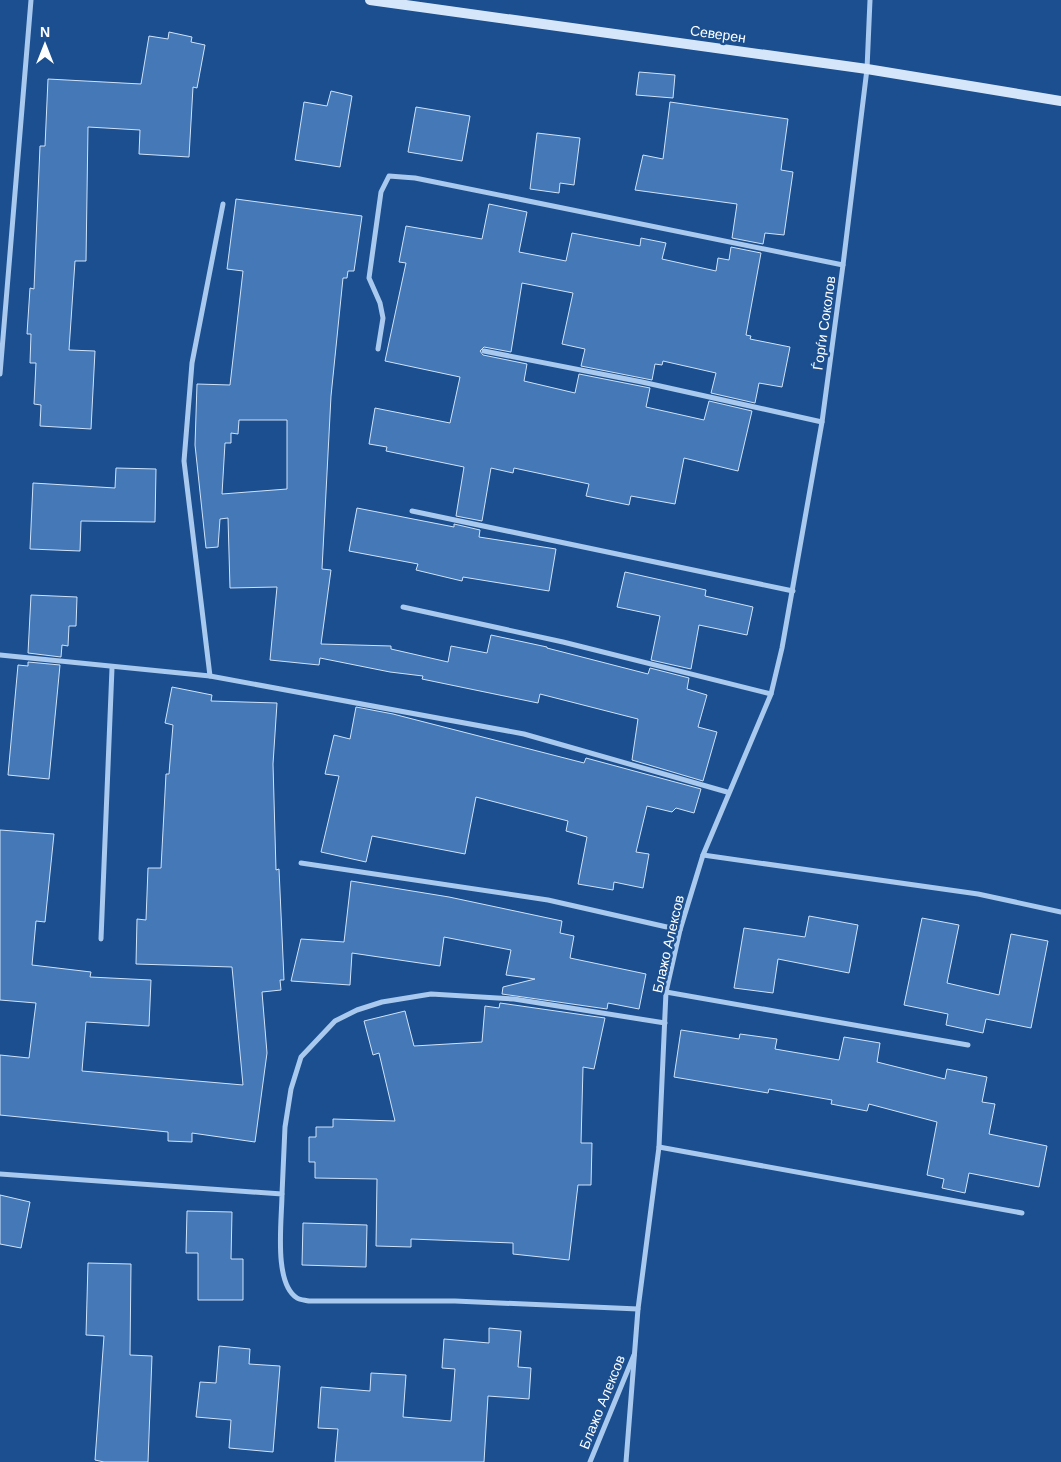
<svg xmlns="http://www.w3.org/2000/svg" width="1061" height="1462" font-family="Arial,sans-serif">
<rect width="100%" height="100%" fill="#1b4f8f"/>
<g fill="#4478b7" stroke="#cfe3fa" fill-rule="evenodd">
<polygon points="169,32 192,37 191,42 205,45 197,88 193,87 189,157 139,154 140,130 88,127 86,261 75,261 69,350 95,351 91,429 40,426 41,405 34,404 36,363 30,363 31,334 27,334 30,288 34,289 40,146 45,146 48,79 141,84 149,36 168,39"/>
<polygon points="639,72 675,75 673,98 636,95"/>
<polygon points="331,91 352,96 340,167 295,160 304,102 327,106"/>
<polygon points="670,102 788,119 781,170 793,172 784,235 765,233 763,244 732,238 737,204 635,190 643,155 663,159"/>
<polygon points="416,107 470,116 462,161 408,152"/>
<polygon points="537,133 580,138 574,185 560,183 559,193 530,189"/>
<path d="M236,199L362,216L354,271H348L347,278H343L331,396L322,569L331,570L321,644L391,646V649L448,662L451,646L487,653L491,635L547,647V648L648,674L650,668L689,678L687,689L707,695L698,727L717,732L703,781L632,760L638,719L540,694L538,703L422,679L423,676L390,672L320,658L319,665L270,660L277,587L230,588L228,518L220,519L218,547L206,548L195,445L197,384L230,385L243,271L227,269ZM239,420H287V489L222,494L225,443H231V433L238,434Z"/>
<polygon points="489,204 527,212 519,252 566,261 572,233 640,246 641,238 666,243 662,259 716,271 718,258 729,260 731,247 761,253 746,335 751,336 750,339 790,347 782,387 759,383 755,403 711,393 716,373 663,361 662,365 655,364 652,380 581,366 585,349 562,344 573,293 522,283 511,352 484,347 480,351 483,355 527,364 524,381 575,393 579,374 650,388 646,407 704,420 709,401 752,411 738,471 684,458 675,504 631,496 629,505 586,496 589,484 514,468 513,473 491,468 482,521 456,516 464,467 386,451 387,447 369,444 375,408 450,423 460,377 385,361 406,263 399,262 406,226 482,239"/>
<polygon points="116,468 156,469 155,522 81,521 80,551 30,549 33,483 115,488"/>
<polygon points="357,508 454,527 454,524 480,530 479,537 556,549 549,591 463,577 462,581 416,570 418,564 349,551"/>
<polygon points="625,572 706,590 705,596 753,607 747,635 699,625 691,669 651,660 660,616 617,607"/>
<polygon points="31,595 77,597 76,626 69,626 68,646 62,645 61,657 28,653"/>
<polygon points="28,662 60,665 49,779 8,775 18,665 28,666"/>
<polygon points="172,687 212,695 211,701 277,703 273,764 276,870 279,869 284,980 280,980 281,990 262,992 267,1053 255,1142 192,1133 192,1142 168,1141 168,1132 0,1115 0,1055 29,1058 36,1003 0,1000 0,830 54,834 45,922 36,921 32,965 91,972 90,977 151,980 149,1026 86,1022 82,1071 243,1085 232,967 136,964 137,919 146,920 148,868 161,868 166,774 169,774 173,725 165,723"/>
<polygon points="356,707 393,714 584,763 586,758 701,789 694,813 676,808 672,812 647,806 636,852 649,854 643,888 614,882 613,890 578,884 587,837 566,831 568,821 476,797 465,854 372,836 366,862 321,852 339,776 325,774 334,735 350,739"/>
<polygon points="351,881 449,897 562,921 560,933 574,936 570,958 646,974 639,1009 608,1003 607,1009 502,994 503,987 535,979 506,975 511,950 444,937 440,966 352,953 350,985 291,981 301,939 344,942"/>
<polygon points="809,916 858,925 849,973 778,959 773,993 734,988 744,928 805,937"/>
<polygon points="922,918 959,925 947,983 999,995 1011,934 1048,941 1031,1028 986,1019 983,1033 946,1025 948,1014 904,1005"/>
<polygon points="500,1003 605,1018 594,1069 583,1067 581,1143 592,1143 591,1185 578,1185 569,1260 513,1254 513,1243 411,1239 411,1247 376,1246 377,1179 315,1178 315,1162 309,1162 309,1137 316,1137 316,1127 333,1127 333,1119 395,1121 379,1053 373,1055 364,1021 405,1011 414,1046 482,1042 485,1006 499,1008"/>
<polygon points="681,1030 739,1039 740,1034 777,1039 775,1049 839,1060 844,1037 880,1043 877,1062 945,1079 947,1069 987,1077 982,1102 995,1104 989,1134 1047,1146 1039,1187 969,1173 965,1193 942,1188 944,1179 927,1175 937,1122 869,1104 867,1111 831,1104 832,1100 769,1089 768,1093 674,1077"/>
<polygon points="0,1195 30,1202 21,1248 0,1244"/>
<polygon points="187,1211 232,1212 231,1259 243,1259 243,1300 198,1300 198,1253 186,1253"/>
<polygon points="303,1223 367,1225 366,1267 302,1265"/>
<polygon points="88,1263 131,1264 130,1355 152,1356 148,1462 104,1462 95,1460 104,1336 86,1335"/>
<polygon points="489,1328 521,1331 518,1367 531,1368 529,1399 488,1396 484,1462 335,1462 338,1429 318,1428 321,1387 370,1391 371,1373 406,1375 403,1417 451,1421 455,1369 442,1368 444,1339 489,1343"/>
<polygon points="219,1346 250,1349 249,1364 280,1366 273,1452 229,1448 231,1420 196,1417 200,1382 216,1383"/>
</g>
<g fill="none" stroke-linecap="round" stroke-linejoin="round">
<g stroke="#a9c9ee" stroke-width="5">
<polyline points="378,349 383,318 380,303 369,278 381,192 389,176 415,178 843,265"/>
<polyline points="484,351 642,382 822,422"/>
<polyline points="0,374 31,0"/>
<polyline points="412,511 793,591"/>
<polyline points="403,607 563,642 771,694"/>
<polyline points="0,655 210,676 524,734 727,792"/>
<polyline points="210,676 184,461 192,363 223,204"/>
<polyline points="703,855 978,894 1061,912"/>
<polyline points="301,863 548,900 680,930"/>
<polyline points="101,939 112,668"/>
<polyline points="666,992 968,1045"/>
<polyline points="659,1147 1022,1213"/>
<path d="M0,1174L282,1194C282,1219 273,1283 297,1298C300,1300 305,1300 309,1301H455L638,1309"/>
<polyline points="282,1194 285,1127 291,1089 301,1057 335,1021 357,1010 382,1002 431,994 514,999 665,1023"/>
<polyline points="590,1462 634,1355"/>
<polyline points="626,1462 638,1309 659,1147 666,992 680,930 703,855 771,694 782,648 822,422 843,265 867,69 870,0"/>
</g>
<polyline stroke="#d6e6fa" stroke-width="10" points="370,0 867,69 1061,101"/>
</g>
<g text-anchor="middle" stroke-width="5" stroke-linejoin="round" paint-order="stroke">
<g font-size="14" fill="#fff" stroke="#1b4f8f">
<text transform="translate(718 34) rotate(8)" y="5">Северен</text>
<text transform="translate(824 323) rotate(-82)" y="5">Ѓорѓи Соколов</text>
<text transform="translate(668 944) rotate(-77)" y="5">Блажо Алексов</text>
<text transform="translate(602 1402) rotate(-68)" y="5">Блажо Алексов</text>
</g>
</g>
<g transform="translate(45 45)" stroke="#1b4f8f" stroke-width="4" paint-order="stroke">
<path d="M0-4L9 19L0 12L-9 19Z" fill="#ffffff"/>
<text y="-8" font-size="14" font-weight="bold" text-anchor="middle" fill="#ffffff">N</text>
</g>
</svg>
